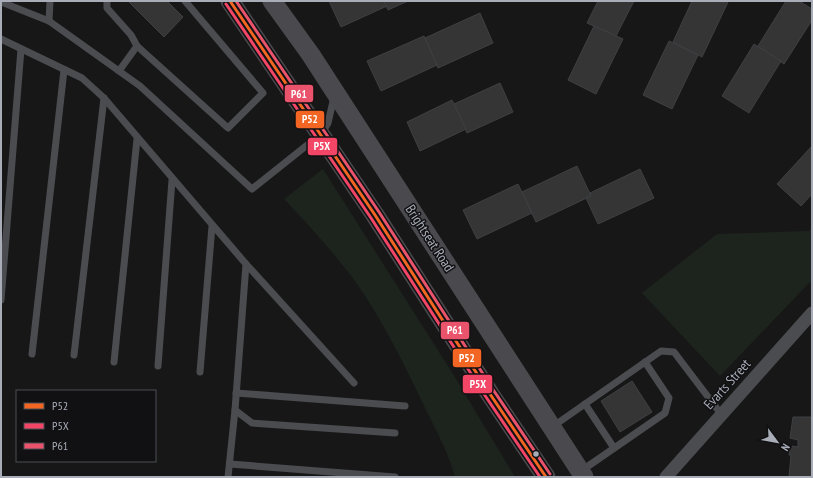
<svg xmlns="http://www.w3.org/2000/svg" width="813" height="478" font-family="'PT Sans Narrow',sans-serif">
<rect width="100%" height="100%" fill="#171717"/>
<g fill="#1d241e">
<path d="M323,169L453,374L515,477H455C449,454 437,432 426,410C406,367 380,315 352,277C331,250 308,224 284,199Z"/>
<polygon points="812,228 812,280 720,376 642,293 717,234 809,231"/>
</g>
<g fill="#353536" stroke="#3f4043">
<polygon points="128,1 167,1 183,17 164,37"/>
<polygon points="329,1 384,1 387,6 341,27"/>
<polygon points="384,1 408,1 388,10"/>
<polygon points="598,1 634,1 616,36 587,23"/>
<polygon points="692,1 728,2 702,57 673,42"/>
<polygon points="786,1 799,1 812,9 812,20 784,64 758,46"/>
<polygon points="480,13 493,43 438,68 425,38"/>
<polygon points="594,26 623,39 596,94 568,80"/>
<polygon points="424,36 437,65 381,91 367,61"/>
<polygon points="669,41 698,55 672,109 643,95"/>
<polygon points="754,44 781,61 749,113 722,96"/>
<polygon points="500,83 513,112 467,133 454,104"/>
<polygon points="452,100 466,129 420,151 407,122"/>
<polygon points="812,146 812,194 801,206 777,184"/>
<polygon points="577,166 591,196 536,222 522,192"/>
<polygon points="640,169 654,198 598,224 586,198 591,196 590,193"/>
<polygon points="518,184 532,213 477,239 463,210"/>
<polygon points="632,381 652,412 620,432 601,401"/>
<polygon points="793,417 812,417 812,477 789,477 791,455 789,455 790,449 792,446 798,447 798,440 790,438"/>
</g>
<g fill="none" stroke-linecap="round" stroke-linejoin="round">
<g stroke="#4b4c50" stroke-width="7">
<polyline points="107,1 107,8 131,35 137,46 228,128 263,93 185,1"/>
<polyline points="1,2 49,21 140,86 252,189 321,134 328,123 334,97"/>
<polyline points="49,21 50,1"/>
<polyline points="1,39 82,78 104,98 246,264 235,410 252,423 395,433"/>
<polyline points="119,71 137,46"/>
<polyline points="246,264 354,383"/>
<polyline points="1,300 21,49"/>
<polyline points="32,354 64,70"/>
<polyline points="74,355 104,98"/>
<polyline points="114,362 137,139"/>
<polyline points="158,366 172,180"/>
<polyline points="200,372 212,226"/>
<polyline points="236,393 405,406"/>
<polyline points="585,404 614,448"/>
<polyline points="552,427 661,351 674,352 721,414"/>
<polyline points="230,464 395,477"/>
<polyline points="581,471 665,413 669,398 645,362"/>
<polyline points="228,477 235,410"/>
</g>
<polyline stroke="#4b4c50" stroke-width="13" points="666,477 812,313"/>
<g stroke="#4a4a4e" stroke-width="19">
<polyline points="230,1 375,215 490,394 546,477"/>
<polyline points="272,1 311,55 584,477"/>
</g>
<g stroke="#111113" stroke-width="6">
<polyline id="bus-1" points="230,1 375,215 490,394 546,477"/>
</g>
<g stroke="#111113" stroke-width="6">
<polyline id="bus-2" points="226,4 371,218 486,397 540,477"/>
</g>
<g stroke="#111113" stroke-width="6">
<polyline id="bus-3" points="236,1 379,212 494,391 550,474"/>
</g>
<use href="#bus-1" stroke="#f26522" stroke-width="3"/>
<use href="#bus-2" stroke="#f34667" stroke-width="3"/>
<use href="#bus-3" stroke="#e9536b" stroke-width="3"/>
</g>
<circle fill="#a8adb8" stroke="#111113" stroke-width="1.5" cx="536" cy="454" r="3.5"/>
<g text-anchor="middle" stroke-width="3" stroke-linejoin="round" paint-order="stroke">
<g font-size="14" fill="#a8adb8" stroke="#111113">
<text transform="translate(430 238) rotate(57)" y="5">Brightseat Road</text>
<text transform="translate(727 384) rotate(-48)" y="5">Evarts Street</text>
</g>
</g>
<g stroke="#111113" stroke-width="1.5">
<rect x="284" y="84" width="30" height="19" rx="4" fill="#e9536b"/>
<rect x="295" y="110" width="30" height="19" rx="4" fill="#f26522"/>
<rect x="307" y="137" width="31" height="19" rx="4" fill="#f34667"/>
<rect x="440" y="321" width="30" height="19" rx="4" fill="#e9536b"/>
<rect x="452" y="348" width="30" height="20" rx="4" fill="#f26522"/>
<rect x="462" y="374" width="31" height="20" rx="4" fill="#f34667"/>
</g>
<g font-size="11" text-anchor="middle" font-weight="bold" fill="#fff">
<text x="299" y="98">P61</text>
<text x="310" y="123">P52</text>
<text x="322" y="150">P5X</text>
<text x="455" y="334">P61</text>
<text x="467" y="362">P52</text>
<text x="478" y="388">P5X</text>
</g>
<rect width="813" height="478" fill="none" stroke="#a8adb8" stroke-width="4"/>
<rect x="16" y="390" width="140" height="72" fill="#111113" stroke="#4d4f55"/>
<rect x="24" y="403" width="20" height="6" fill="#f26522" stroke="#4d4f55"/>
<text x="52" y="410" font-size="12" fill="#a8adb8">P52</text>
<rect x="24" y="423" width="20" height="6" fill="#f34667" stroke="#4d4f55"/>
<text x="52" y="430" font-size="12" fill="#a8adb8">P5X</text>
<rect x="24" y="443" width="20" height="6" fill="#e9536b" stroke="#4d4f55"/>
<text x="52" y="450" font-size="12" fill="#a8adb8">P61</text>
<g transform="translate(777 442) rotate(122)" stroke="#111113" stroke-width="3" paint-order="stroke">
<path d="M0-3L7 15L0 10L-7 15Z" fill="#a8adb8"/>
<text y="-6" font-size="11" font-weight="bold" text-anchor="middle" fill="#a8adb8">N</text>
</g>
</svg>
